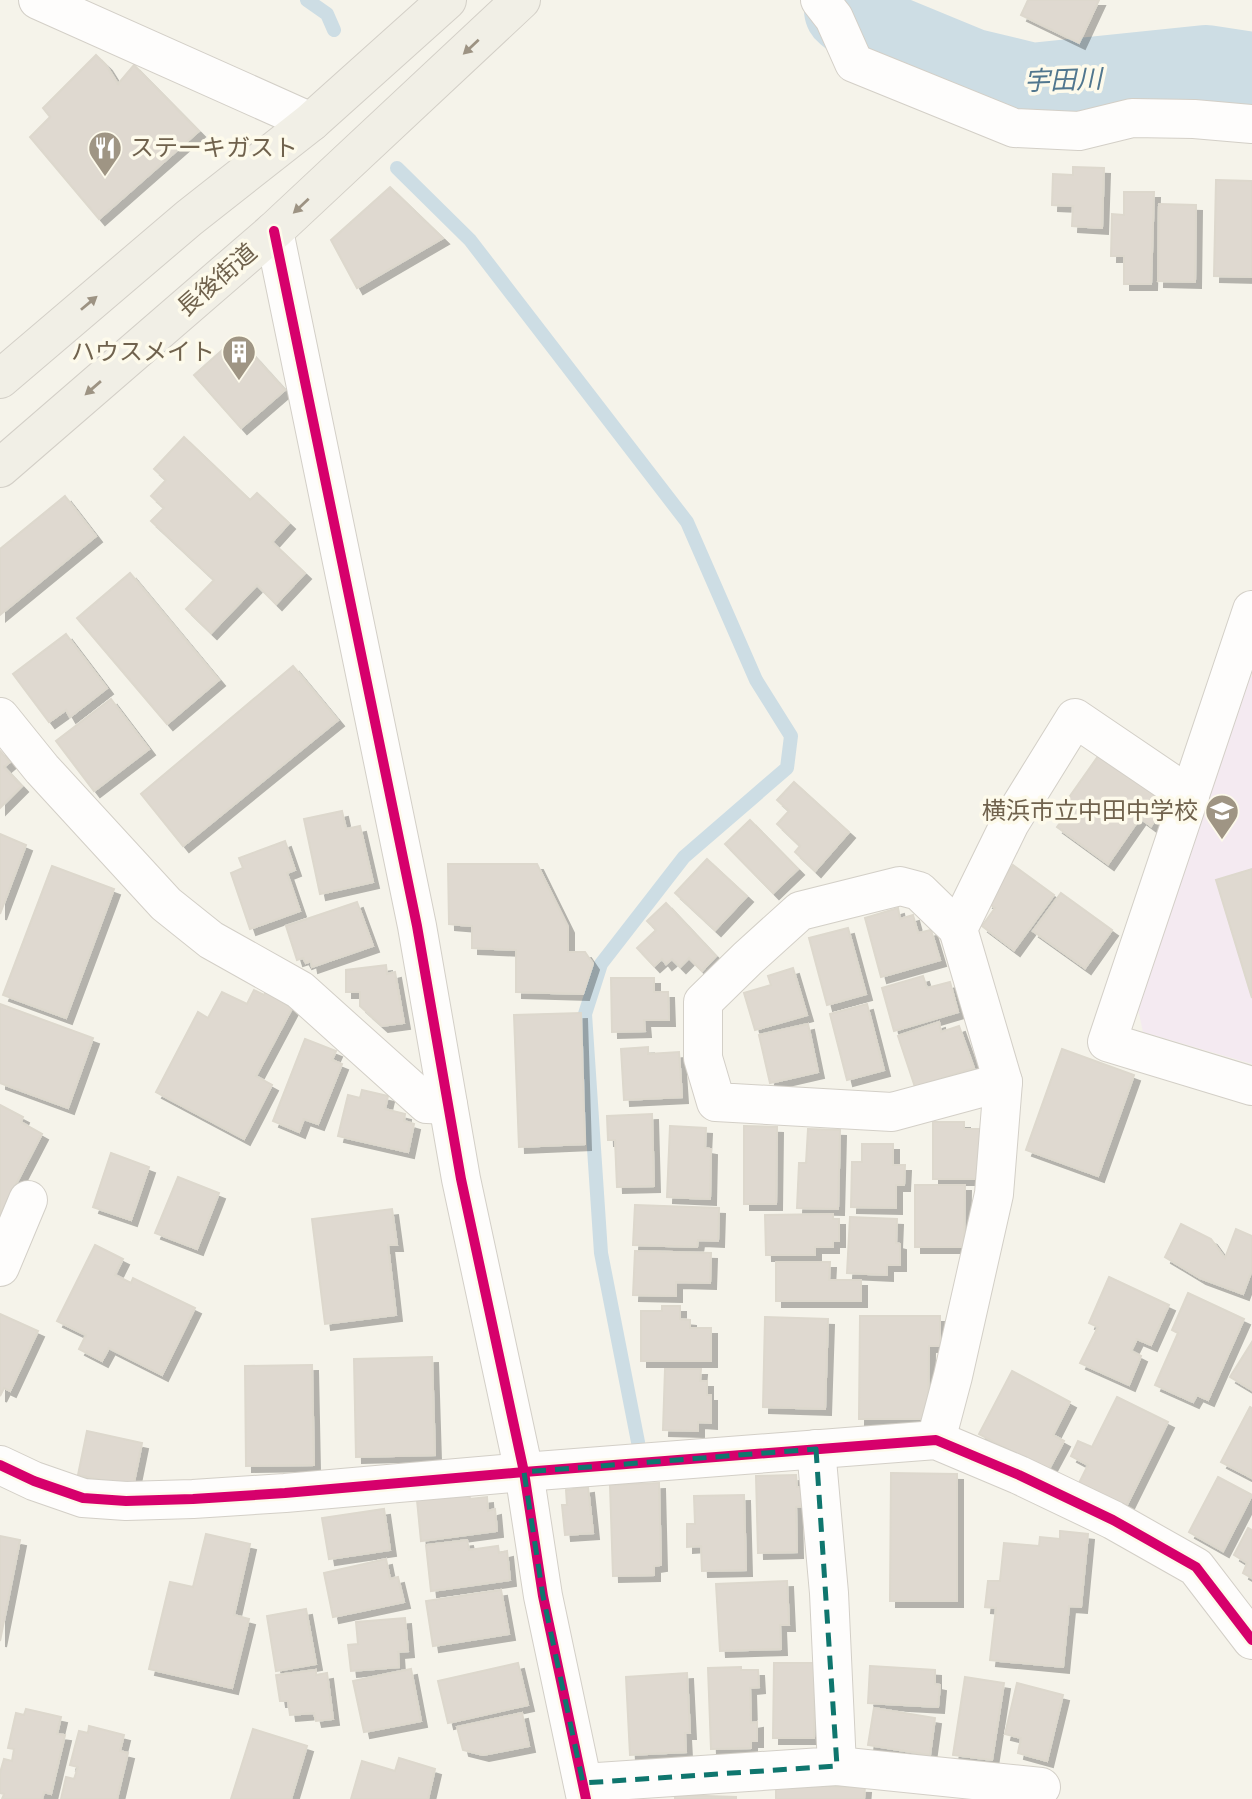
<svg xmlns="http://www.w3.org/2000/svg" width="1252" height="1799" font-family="Quicksand,'Noto Sans JP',sans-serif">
<defs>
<filter id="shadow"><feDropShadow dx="6" dy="6" stdDeviation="0" flood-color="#0004"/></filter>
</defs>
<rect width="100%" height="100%" fill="#f5f3ea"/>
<polygon fill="#f4eaf1" points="1252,676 1252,1064 1143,1032 1137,1004 1247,678"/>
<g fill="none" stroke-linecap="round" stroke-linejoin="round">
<g stroke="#cddde4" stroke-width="14">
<polyline points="307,0 327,14 334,30"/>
<polyline points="397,168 470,240 687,522 756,680 791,736 787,768 684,857 601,964 585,1014 601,1253 638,1442"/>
</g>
<polyline stroke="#cddde4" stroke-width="88" points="848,10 878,34 970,72 1032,87 1206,69 1252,76"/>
</g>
<g fill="#dfd9d0" stroke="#ddd8cd" stroke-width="2" filter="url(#shadow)">
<polygon points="1028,0 1099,0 1079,43 1021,15"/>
<polygon points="96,55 106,65 118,84 134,65 199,131 99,219 30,137 50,117 43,108"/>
<polygon points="1073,167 1104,168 1102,228 1072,226 1073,206 1052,205 1053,174 1073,175"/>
<polygon points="1216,180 1252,181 1252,277 1214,276"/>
<polygon points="390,187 443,238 357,288 331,240"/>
<polygon points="1124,192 1154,192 1151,284 1124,284 1124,256 1111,256 1112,214 1124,215"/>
<polygon points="1159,204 1196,205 1195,282 1158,281"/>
<polygon points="237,337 285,390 241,428 194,375"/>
<polygon points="184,437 250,500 257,493 289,523 272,542 305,573 276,604 257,585 211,633 186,609 214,580 151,521 164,508 151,496 166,480 154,469"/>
<polygon points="65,496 96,536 0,615 0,549"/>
<polygon points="130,573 219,680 167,724 77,618"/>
<polygon points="66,634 107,688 70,717 66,710 49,722 13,674"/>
<polygon points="293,666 338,720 183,846 141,794"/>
<polygon points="111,699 149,749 94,791 56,741"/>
<polygon points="0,751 10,762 4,767 22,786 0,808"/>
<polygon points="1101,752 1168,800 1151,826 1140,818 1108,864 1057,827 1071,808 1065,803"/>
<polygon points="794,782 849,832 815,871 795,852 800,846 777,824 789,811 777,800"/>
<polygon points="342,811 346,829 360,826 373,882 320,894 304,819"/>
<polygon points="750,820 798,869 773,893 725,844"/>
<polygon points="0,834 26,845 0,914"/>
<polygon points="285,841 295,870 287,873 300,911 250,929 231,873 243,868 239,858"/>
<polygon points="707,859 747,896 715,930 675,893"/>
<polygon points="448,864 537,864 568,927 568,952 585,952 593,964 583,994 516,992 516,950 472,948 472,926 449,924"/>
<polygon points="1013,865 1054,895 1014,950 982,926 995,908 987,902"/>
<polygon points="52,866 114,889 66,1018 3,995"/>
<polygon points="1252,869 1252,998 1216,880"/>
<polygon points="1061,893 1112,930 1085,968 1033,931"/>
<polygon points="357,902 373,946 312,967 311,961 306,963 303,958 297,960 286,926"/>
<polygon points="666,903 716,956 702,971 689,958 680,967 672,959 666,964 662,959 654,966 637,948 656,930 647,921"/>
<polygon points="898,908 900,919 913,915 918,933 931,930 940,960 881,977 865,918"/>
<polygon points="848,928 866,994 827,1005 809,938"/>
<polygon points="386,965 387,974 395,972 404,1023 382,1026 360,1006 360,992 346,992 346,970"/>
<polygon points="793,968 807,1015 755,1030 744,993 771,985 768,976"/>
<polygon points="923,976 927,988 950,982 958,1012 894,1031 882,988"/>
<polygon points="611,978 654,978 654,992 668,992 669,1020 644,1020 645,1031 612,1032"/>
<polygon points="270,985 297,999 256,1076 272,1085 244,1139 156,1092 198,1012 208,1018 222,992 247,1004 254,990 264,995"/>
<polygon points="0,1004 93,1038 68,1108 0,1083"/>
<polygon points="867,1004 884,1070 847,1080 830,1014"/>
<polygon points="581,1013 585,1144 519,1147 514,1015"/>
<polygon points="939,1022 941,1032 959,1026 974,1068 915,1087 898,1036"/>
<polygon points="808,1024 818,1072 770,1083 759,1035"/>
<polygon points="305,1039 336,1051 332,1060 342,1064 318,1124 304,1119 299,1132 273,1121"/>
<polygon points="648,1047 648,1054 679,1052 682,1097 624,1100 621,1049"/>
<polygon points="1062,1049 1134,1075 1098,1176 1026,1150"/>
<polygon points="362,1090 388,1096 385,1109 405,1114 404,1121 414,1124 408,1152 338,1136 348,1095 360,1098"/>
<polygon points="0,1105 23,1117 21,1122 42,1134 0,1215"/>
<polygon points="652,1114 654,1186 617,1187 615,1140 608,1140 607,1116"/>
<polygon points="933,1122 964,1122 964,1129 982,1129 979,1179 933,1179"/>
<polygon points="670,1126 706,1128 705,1148 711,1149 710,1199 667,1197"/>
<polygon points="744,1126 777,1127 776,1204 744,1204"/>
<polygon points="808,1129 840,1130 838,1209 797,1208 799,1163 806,1163"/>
<polygon points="862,1144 893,1144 893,1165 905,1165 904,1185 896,1185 896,1208 851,1207 852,1162 862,1162"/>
<polygon points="111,1153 149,1167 131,1220 93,1207"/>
<polygon points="178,1177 219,1193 197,1249 155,1233"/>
<polygon points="915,1185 965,1185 964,1247 915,1247"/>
<polygon points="635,1205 719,1208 718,1241 698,1240 697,1247 633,1245"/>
<polygon points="392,1209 397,1245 388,1245 396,1315 325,1324 312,1219"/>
<polygon points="833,1214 833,1219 839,1219 839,1241 833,1241 833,1247 815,1247 815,1255 766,1255 765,1215"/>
<polygon points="850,1217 897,1219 896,1243 900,1244 900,1265 887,1265 887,1275 847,1273"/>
<polygon points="1181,1224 1211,1239 1225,1258 1236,1229 1252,1236 1252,1270 1243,1294 1200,1278 1165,1257"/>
<polygon points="95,1245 123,1259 115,1275 131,1283 133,1278 195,1308 162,1375 109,1348 102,1361 79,1349 86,1335 57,1321"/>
<polygon points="635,1251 711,1253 710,1283 676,1282 676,1296 633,1295"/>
<polygon points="776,1262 830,1262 829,1280 861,1280 861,1301 776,1301"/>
<polygon points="1109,1277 1169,1305 1151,1345 1137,1339 1131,1351 1141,1356 1129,1385 1080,1363 1098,1327 1089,1323"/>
<polygon points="1188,1293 1244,1319 1208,1400 1197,1395 1193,1402 1155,1385 1178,1333 1172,1330"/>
<polygon points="662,1306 680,1306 680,1319 690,1320 690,1328 711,1328 711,1361 641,1361 641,1311 662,1311"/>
<polygon points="0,1314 38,1331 10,1391 4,1388 0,1396"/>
<polygon points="860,1316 940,1316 940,1346 929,1346 928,1419 859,1419"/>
<polygon points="765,1317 828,1319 825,1409 763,1407"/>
<polygon points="1252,1342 1252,1390 1230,1377"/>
<polygon points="432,1357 435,1455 356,1457 354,1359"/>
<polygon points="312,1365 314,1465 246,1466 245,1366"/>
<polygon points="665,1369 701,1369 700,1381 707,1381 707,1395 711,1395 711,1423 698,1422 698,1431 663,1430"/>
<polygon points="1012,1371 1070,1402 1053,1435 1064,1441 1048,1471 979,1434"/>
<polygon points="1117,1397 1168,1422 1125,1509 1078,1485 1088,1465 1071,1456 1078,1441 1092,1447"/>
<polygon points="1250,1407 1252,1408 1252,1478 1221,1462"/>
<polygon points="87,1431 142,1443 133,1487 78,1475"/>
<polygon points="891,1473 957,1474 957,1601 890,1601"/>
<polygon points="796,1475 797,1487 804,1487 804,1506 796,1507 797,1552 758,1553 756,1476"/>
<polygon points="1218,1477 1252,1495 1223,1551 1189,1532"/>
<polygon points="659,1483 661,1565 654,1566 654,1575 613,1576 610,1485"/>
<polygon points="588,1487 593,1533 565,1535 562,1505 567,1505 566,1490"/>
<polygon points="469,1493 470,1499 487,1497 488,1511 495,1509 497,1531 421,1541 417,1500"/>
<polygon points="744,1495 746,1570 702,1571 701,1546 687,1547 687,1524 695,1524 694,1496"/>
<polygon points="384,1509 390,1550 329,1559 322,1518"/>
<polygon points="1248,1528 1252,1530 1252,1578 1243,1573 1247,1563 1234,1555"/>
<polygon points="1060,1531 1088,1534 1081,1607 1069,1606 1063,1667 990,1660 996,1608 985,1607 988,1581 1000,1581 1004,1543 1039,1546 1040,1537 1060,1539"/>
<polygon points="206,1534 250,1544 234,1615 249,1619 232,1688 149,1669 170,1582 193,1587"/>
<polygon points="0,1536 20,1540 0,1641"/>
<polygon points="467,1540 469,1550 498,1546 499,1553 507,1551 510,1580 431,1591 426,1545"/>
<polygon points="386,1559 390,1579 398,1577 404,1602 333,1617 324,1573"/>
<polygon points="787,1581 789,1625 780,1625 781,1649 720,1651 716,1584"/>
<polygon points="501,1590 509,1634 433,1646 426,1601"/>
<polygon points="306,1609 316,1664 276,1671 267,1616"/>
<polygon points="405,1618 408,1651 398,1652 399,1667 351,1671 348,1645 358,1644 356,1622"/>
<polygon points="518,1663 528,1705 448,1723 438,1681"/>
<polygon points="774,1663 815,1663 814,1738 773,1738"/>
<polygon points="870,1666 935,1670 935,1684 940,1685 938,1707 868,1703"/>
<polygon points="741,1667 741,1670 758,1670 759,1687 750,1688 751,1723 757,1722 757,1741 751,1741 751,1748 711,1749 708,1668"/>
<polygon points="411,1669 421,1721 364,1732 353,1681"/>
<polygon points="316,1670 316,1675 327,1673 333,1719 316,1721 314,1713 290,1715 288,1701 280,1701 276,1675"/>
<polygon points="687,1673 690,1733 685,1733 686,1752 630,1755 626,1677"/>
<polygon points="965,1677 1004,1683 992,1760 953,1755"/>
<polygon points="1017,1683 1063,1695 1047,1761 1018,1753 1021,1738 1005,1734"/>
<polygon points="874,1708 935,1718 930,1755 868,1745"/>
<polygon points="26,1709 61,1717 57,1734 65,1735 51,1794 44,1792 42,1799 2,1799 4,1794 0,1793 0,1773 4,1759 12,1761 14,1749 8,1748 16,1713 24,1715"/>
<polygon points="522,1713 529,1746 483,1755 463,1750 457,1727"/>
<polygon points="89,1726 124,1735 120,1751 128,1753 117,1799 61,1799 66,1777 74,1779 78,1767 70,1765 79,1731 88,1733"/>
<polygon points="253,1729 307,1746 291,1799 231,1799"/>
<polygon points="399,1758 435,1769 428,1799 351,1799 362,1761 395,1771"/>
<polygon points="776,1785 865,1787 864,1799 776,1799"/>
<polygon points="675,1795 736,1797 736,1799 675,1799"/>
</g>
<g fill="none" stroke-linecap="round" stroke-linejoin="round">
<g stroke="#d3cfc7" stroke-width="40">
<g id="minor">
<polyline points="38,0 311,122"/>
<polyline points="820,0 834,18 854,63 1014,128 1079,131 1132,118 1194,119 1252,124"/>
<polyline points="274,231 417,926 461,1179 524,1472 543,1596 586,1799"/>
<polyline points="1252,610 1107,1042 1252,1086"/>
<polyline points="0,717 42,769 166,904 211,940 300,990 427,1104 448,1105"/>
<polyline points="958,929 919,891 900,886 800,911 748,958 703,1002 703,1058 716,1102 892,1112 1003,1082"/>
<polyline points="0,1267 28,1200"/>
<polyline points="936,1440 953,1376 994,1194 1003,1082 958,929 1010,823 1075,718 1190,796"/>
<polyline points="0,1465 34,1481 83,1498 126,1501 193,1499 285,1493 524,1472 936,1440 1019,1475 1113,1520 1196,1567 1252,1640"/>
<polyline points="837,1766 1041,1787"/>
<polyline points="583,1783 837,1766 829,1593 816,1449"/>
</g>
</g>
<g stroke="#d3cfc7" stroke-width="40">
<g id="major">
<polyline points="0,379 189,218 311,122 447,0"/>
<polyline points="0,468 274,231 521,0"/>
</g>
</g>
<use href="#minor" stroke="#fefdfc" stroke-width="38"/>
<use href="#major" stroke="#f1efe6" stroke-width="38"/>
<g stroke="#fdfaeb" stroke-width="15">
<g id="cycleway">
<polyline points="274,231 417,926 461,1179 524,1472 543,1596 586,1799"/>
<polyline points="0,1465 34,1481 83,1498 126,1501 193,1499 285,1493 524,1472 936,1440 1019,1475 1113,1520 1196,1567 1252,1640"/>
</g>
</g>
<use href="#cycleway" stroke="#d6006c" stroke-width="10"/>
</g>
<defs><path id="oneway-solid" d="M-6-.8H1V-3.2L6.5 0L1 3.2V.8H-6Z" transform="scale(1.75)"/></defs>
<g fill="#9d9383">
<use href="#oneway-solid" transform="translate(471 47) rotate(137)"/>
<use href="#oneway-solid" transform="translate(301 206) rotate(137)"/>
<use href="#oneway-solid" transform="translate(89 303) rotate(-40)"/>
<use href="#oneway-solid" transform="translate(93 388) rotate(139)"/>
</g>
<path fill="none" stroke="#0f766e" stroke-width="5" stroke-dasharray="14 9" stroke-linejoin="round" d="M816,1449L837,1766L583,1783L543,1596L524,1472Z"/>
<defs>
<g id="restaurant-pin" transform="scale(1.75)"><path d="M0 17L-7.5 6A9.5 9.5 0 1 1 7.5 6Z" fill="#9f9584" stroke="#fdfaeb"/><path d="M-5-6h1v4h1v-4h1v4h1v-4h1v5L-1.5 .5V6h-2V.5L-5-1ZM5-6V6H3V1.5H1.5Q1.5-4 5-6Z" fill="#fff"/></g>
<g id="building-pin" transform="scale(1.75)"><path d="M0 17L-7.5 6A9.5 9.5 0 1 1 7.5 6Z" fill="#9f9584" stroke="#fdfaeb"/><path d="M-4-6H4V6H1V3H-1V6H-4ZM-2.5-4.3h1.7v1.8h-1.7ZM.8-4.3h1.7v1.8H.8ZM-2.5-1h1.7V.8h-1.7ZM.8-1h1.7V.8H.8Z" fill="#fff"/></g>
<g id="school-pin" transform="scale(1.75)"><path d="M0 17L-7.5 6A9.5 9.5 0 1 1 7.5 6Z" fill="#9f9584" stroke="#fdfaeb"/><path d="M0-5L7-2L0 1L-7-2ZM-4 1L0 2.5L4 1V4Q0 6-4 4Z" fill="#fff"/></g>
</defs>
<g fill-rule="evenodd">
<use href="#restaurant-pin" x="105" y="148"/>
<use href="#building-pin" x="239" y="352"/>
<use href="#school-pin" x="1222" y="811"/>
</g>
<g text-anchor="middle" stroke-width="7" stroke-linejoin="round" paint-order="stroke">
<g font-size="24" fill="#70624d" stroke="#fdfaeb" text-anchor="end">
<text x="130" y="156" text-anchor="start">ステーキガスト</text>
<text x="215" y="360">ハウスメイト</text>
<text x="1198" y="819">横浜市立中田中学校</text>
</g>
<g font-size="24" fill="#70624d" stroke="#fdfaeb">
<text transform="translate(217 280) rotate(-41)" y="8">長後街道</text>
</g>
<g font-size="26" font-style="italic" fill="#50768e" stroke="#fdfaeb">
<text transform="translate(1063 80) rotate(-2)" y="9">宇田川</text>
</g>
</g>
</svg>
